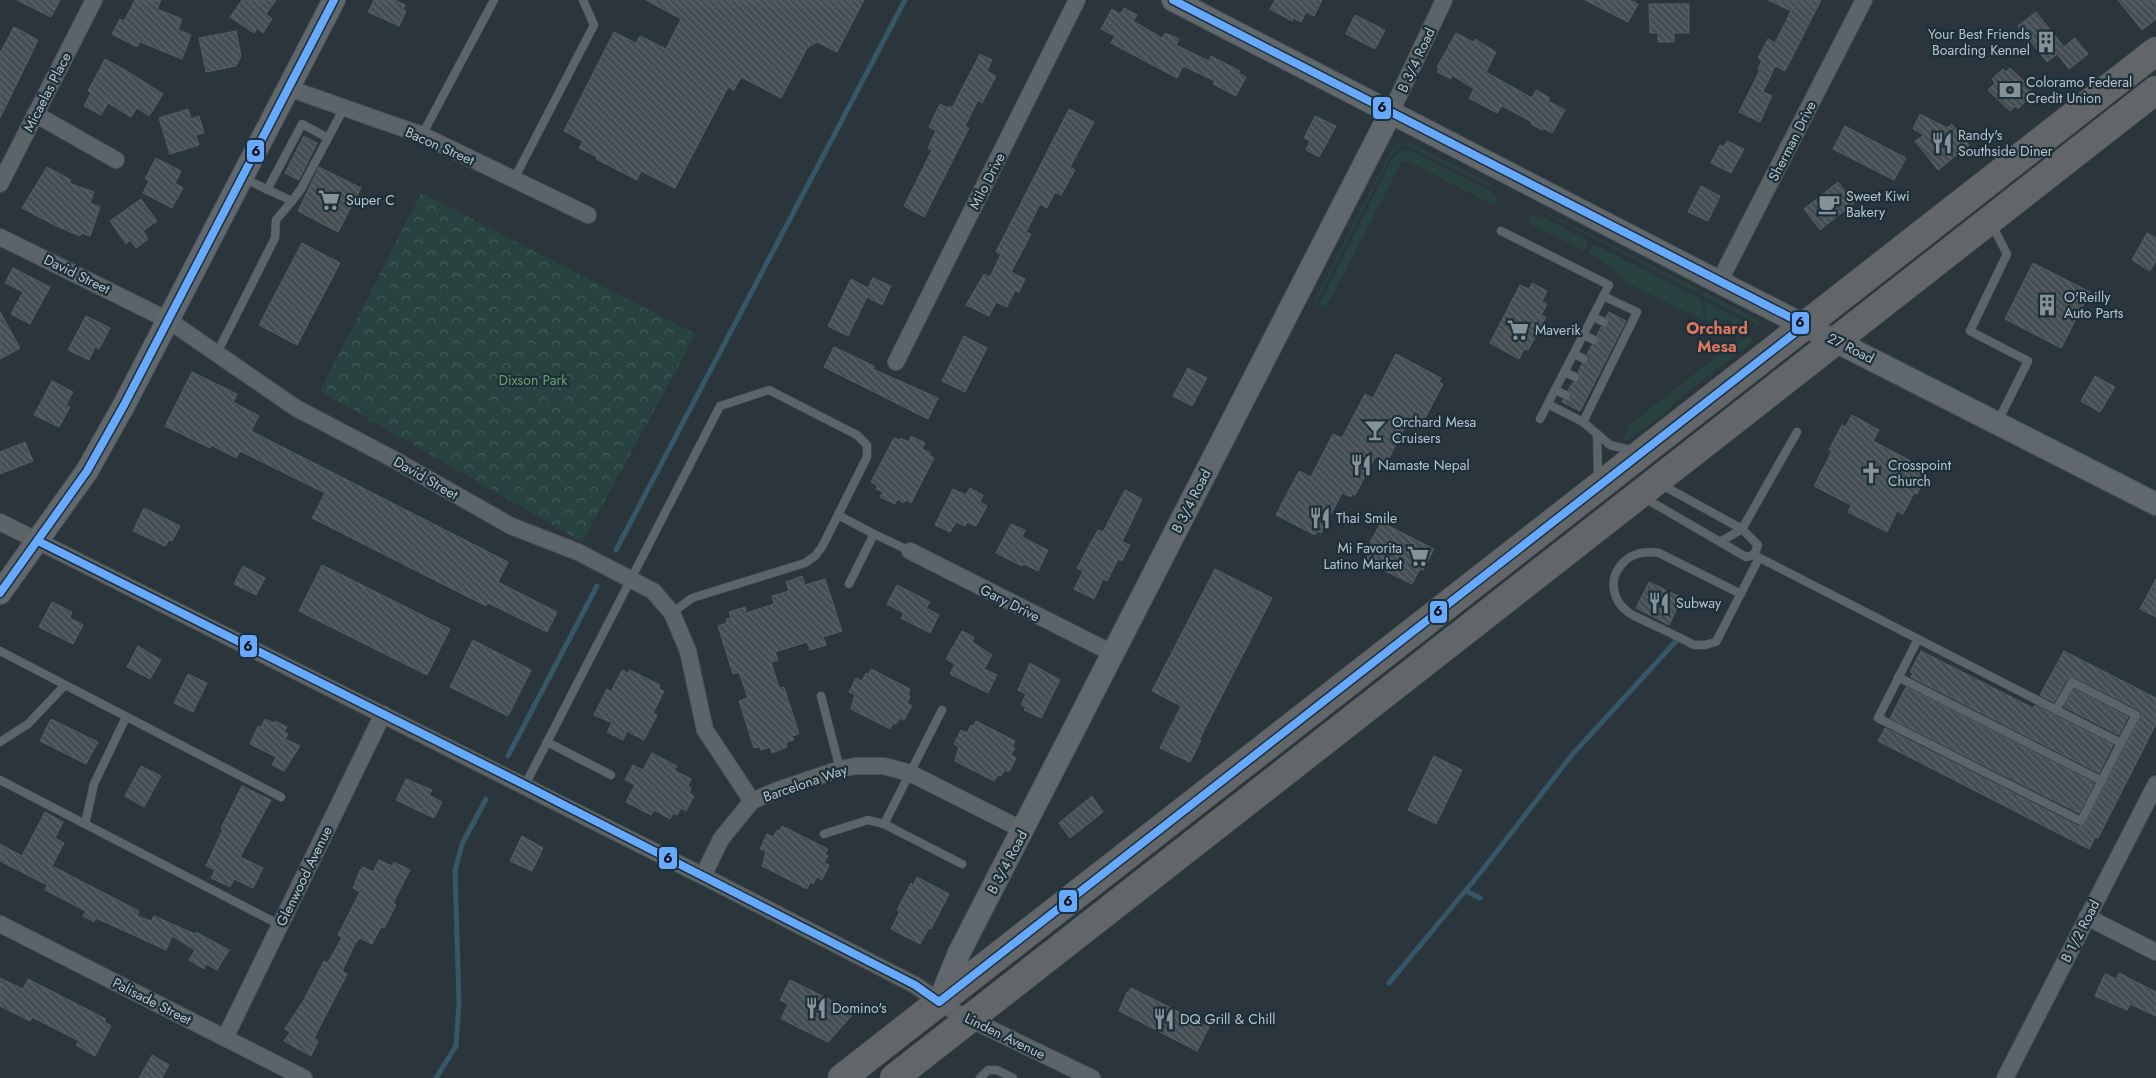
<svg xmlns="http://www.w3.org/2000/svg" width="2156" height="1078" font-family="Jost,sans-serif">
<defs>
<pattern id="park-crowns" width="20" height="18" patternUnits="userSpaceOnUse" patternTransform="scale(1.25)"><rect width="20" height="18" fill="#27423f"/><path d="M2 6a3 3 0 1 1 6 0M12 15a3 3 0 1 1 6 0" fill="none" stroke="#445c5a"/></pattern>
<pattern id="building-back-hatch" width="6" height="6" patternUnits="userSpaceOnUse" patternTransform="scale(1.25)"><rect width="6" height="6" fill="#454e53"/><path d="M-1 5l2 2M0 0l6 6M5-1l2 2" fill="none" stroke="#5e666b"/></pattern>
</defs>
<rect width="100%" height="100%" fill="#2b363c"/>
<g fill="#27423f">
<polygon points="1407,141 1489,183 1495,189 1407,145"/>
<polygon points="1400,142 1402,147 1390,157 1316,303 1314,302 1392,149"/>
<polygon points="1409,150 1491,192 1497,196 1495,203 1491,204 1408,161 1401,162 1326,308 1319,305 1393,158 1401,151"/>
<polygon points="1543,212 1550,214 1700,290 1701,294"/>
<polygon points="1533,215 1545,218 1589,242 1584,251 1530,224 1529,220"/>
<polygon points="1593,244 1701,299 1705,321 1627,283 1602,260 1588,253"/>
<polygon points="1703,291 1728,304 1728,307 1730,305 1754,318 1760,324 1757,327 1756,323 1703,296"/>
<polygon points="1704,301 1750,324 1748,331 1737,337 1730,320 1707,322"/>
<polygon points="1750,336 1752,338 1750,344 1671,405 1669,410 1626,441 1621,440 1626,433 1628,426 1734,343"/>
</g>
<polygon fill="url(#park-crowns)" points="421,193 696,334 582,542 320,391"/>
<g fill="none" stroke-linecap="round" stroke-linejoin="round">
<g stroke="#355767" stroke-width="5">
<polyline points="616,550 905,0"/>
<polyline points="508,756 597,586"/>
<polyline points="1466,891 1480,898"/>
<polyline points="1389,983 1480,873 1571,756 1677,640"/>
<polyline points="436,1078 456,1046 459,1002 455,871 462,844 486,799"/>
</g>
</g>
<g fill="url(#building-back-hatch)" stroke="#535e63">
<polygon points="17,0 60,0 51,17"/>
<polygon points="135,0 161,0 157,9 182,19 178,30 191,35 182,59 140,42 137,47 112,34 120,19 124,21"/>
<polygon points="242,0 276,0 266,14 272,19 263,33 257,28 254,33 230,17"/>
<polygon points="374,0 394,0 405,5 403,10 406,11 399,26 368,12"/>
<polygon points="646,0 864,0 837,52 817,42 807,48 781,98 741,77 734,90 728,87 675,188 641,171 637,180 596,159 597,157 579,148 583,141 564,131 614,32 636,43 640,36 666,49 681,19"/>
<polygon points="1275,0 1322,0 1314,16 1306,12 1301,22 1293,18 1292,21 1270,9"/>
<polygon points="1585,0 1630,0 1638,4 1628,22"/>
<polygon points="1768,0 1821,0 1785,71 1775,66 1763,92 1772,96 1760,122 1739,112 1760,70 1758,69 1762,60 1758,58 1768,39 1775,43 1791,11"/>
<polygon points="2118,0 2156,0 2156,19 2142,30"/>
<polygon points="1649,4 1689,4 1689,33 1674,33 1674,42 1658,42 1658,33 1650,33"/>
<polygon points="1124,8 1137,15 1133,21 1162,38 1165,33 1179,39 1176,45 1209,61 1211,56 1240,71 1238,73 1246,77 1236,96 1213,84 1215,81 1183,66 1177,78 1111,43 1115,36 1101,29 1112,9 1120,14"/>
<polygon points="2036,12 2064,47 2075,38 2088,54 2069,69 2057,54 2047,62 2018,26"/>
<polygon points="1355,15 1385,30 1375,49 1346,34"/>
<polygon points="14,27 38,40 0,118 0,53"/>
<polygon points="236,31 241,56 236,66 206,72 199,38"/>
<polygon points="1456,33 1473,42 1475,39 1496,52 1486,72 1532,98 1536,90 1550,98 1548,101 1565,110 1552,133 1543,128 1542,130 1531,124 1532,122 1502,106 1497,113 1469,98 1474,89 1452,75 1451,79 1437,72 1439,68 1437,67"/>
<polygon points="980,54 992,60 987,71 996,76 982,103 978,100 965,126 969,128 924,217 904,206 932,150 928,148 936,131 929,127 940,104 948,108 949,106 952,108"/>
<polygon points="105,59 127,71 163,94 149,116 137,108 131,117 108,103 101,115 84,106 91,93 88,91"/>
<polygon points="2010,68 2032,89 2029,92 2032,95 2018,109 2016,106 2010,111 1988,90 1995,83 1992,79 2003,69 2006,72"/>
<polygon points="188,109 191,119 199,116 204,133 196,135 199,145 170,154 159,118"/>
<polygon points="1069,109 1094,122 1070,167 1075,170 1061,195 1055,192 1047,208 1040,204 1026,232 1031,234 1011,272 1025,279 1019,292 1015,290 1007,307 996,302 989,316 966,305 984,274 990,277 1001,254 996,252"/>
<polygon points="1920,114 1947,128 1952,124 1969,145 1938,170 1915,141 1924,135 1913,129"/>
<polygon points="1315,116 1336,126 1319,157 1306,150 1310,141 1304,138"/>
<polygon points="1845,126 1906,158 1894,180 1833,149"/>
<polygon points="304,136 317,143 299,180 285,173"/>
<polygon points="1727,141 1744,149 1731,173 1711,163 1720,145 1724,147"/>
<polygon points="156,158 181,171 175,183 183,188 172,208 143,193 149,181 145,179"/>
<polygon points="47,167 71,180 69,183 94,192 90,203 100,207 90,236 81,233 80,236 56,226 22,208"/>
<polygon points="319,167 361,188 338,232 298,211"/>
<polygon points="1838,182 1854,203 1820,230 1804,209"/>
<polygon points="1701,186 1720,196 1708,221 1688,212"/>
<polygon points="141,199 157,221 143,231 148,239 136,248 130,240 126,244 110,221"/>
<polygon points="2147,233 2156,238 2156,261 2150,271 2132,260"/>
<polygon points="302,243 340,263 297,345 259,325"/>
<polygon points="2033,263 2090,292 2061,348 2005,319"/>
<polygon points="13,268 50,287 30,324 11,314 23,292 5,283"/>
<polygon points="873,278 891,286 882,305 867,297 848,336 828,326 851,279 868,288"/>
<polygon points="1532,283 1547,291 1542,301 1547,304 1541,315 1546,317 1528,350 1524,349 1519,359 1490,343 1520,285 1529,289"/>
<polygon points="0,312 20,348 0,359"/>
<polygon points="1609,312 1626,321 1580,411 1562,402 1563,400 1571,398 1571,394 1568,390 1573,382 1580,380 1580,376 1578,372 1582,364 1589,362 1590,358 1587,354 1592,345 1599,343 1599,339 1597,335 1601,327 1605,327 1609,325 1609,321 1606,317"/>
<polygon points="86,316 110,328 99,349 95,347 89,360 68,350"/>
<polygon points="964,336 987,348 965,392 942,381"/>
<polygon points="834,347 874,366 873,369 938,398 928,419 824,367"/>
<polygon points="1396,354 1441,378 1439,382 1443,384 1424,420 1420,419 1419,422 1410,417 1389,458 1386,456 1384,460 1376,456 1355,495 1352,494 1351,497 1342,493 1321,533 1317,531 1315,535 1276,515 1299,471 1311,477 1333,434 1342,438 1365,394 1373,398"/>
<polygon points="1188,368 1207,378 1192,406 1173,396"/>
<polygon points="192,372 237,394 233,402 259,416 251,431 508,562 498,582 557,612 547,632 488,603 486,606 312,518 325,493 240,451 236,458 211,445 210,448 165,426"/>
<polygon points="2095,376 2115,387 2100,412 2081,401"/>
<polygon points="52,381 73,392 66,405 70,407 59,427 34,415"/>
<polygon points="1852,415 1879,430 1873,441 1924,468 1919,478 1924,480 1917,494 1914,493 1903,514 1897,511 1887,532 1848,512 1851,505 1814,486 1832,451 1829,450 1842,425 1845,427"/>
<polygon points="911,436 925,443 922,449 930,453 929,455 934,458 911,503 906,500 904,503 897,499 895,504 880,497 883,492 876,489 878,486 871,482 894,438 900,440 901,438 909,442"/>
<polygon points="25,442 33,461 0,474 0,452"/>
<polygon points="970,488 983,495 980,502 987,506 976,526 967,522 965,526 956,522 950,532 935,525 953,489 966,495"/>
<polygon points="1125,490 1142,499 1122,542 1130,545 1122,561 1118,559 1107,581 1103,579 1094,599 1074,589 1083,571 1077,568 1098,530 1103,532"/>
<polygon points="144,508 180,526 172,541 169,540 165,546 133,531"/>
<polygon points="1381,522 1434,549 1423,570 1420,569 1412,584 1365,561 1374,545 1370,543"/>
<polygon points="1011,524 1025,530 1022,537 1048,550 1038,571 1024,564 1022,566 996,553"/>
<polygon points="322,565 450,629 427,675 299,611"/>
<polygon points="243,566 265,578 256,595 234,584"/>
<polygon points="1215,569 1272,598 1199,740 1201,740 1190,762 1160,748 1181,706 1152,691"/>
<polygon points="802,576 805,585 825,579 842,631 823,637 826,645 810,650 807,642 775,652 778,660 771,662 779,688 784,687 799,734 792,736 794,740 786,742 787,747 772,753 770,747 761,750 760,747 754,748 739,701 748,698 739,672 733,674 718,626 727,623 726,619 731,618 729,612 745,607 746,613 774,604 772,596 789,591 786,582"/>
<polygon points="2156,579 2156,617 2140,609"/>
<polygon points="1649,582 1682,598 1669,625 1636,608"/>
<polygon points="897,585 930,602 926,608 939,615 930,633 901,618 904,613 887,604"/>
<polygon points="52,602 72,612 70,618 83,625 73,644 39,627"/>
<polygon points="962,631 974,637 972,642 992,655 984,669 997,675 988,693 950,674 955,664 946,659"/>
<polygon points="473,640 531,670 508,716 450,687"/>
<polygon points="138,646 161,660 150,679 127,667"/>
<polygon points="1921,651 2033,708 2035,705 2113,745 2099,773 1911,677 1913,673 1910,672"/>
<polygon points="2064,651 2156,698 2156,724 2098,838 2095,837 2089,849 1878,741 1885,728 2078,826 2084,826 2142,714 2139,710 2072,676 2067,679 2054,702 2040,695"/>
<polygon points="1030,663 1060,680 1041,718 1024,710 1026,707 1021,705 1026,694 1018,690"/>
<polygon points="871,669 910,689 908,695 910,696 907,703 912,706 904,720 900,718 896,724 893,723 890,729 851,709 855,695 849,692 856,678 862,681 866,673 869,674"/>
<polygon points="622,670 628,673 630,670 660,685 659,689 664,691 653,713 657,715 644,740 627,731 623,740 607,732 612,723 594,715 607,689 611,692"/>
<polygon points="188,674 207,683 193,712 174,703"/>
<polygon points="1906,687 2094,783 2079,813 1890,718"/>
<polygon points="2074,689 2128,717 2119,735 2064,707"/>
<polygon points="51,719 98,742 86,764 40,741"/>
<polygon points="265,719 274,723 275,721 287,727 284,732 288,734 285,739 300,746 284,771 272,765 276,757 250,744 258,726 261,727"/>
<polygon points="976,721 1015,741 1012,747 1015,748 1011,755 1016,758 1009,772 1004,770 1001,776 998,775 994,781 955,761 959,747 954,744 961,730 967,733 971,725 973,726"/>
<polygon points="652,753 677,766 674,770 691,779 688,786 691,788 689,793 694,796 686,811 681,808 677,815 673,813 670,819 654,810 651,815 626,802 635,785 625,780 633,765 643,770"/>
<polygon points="1434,756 1462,770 1436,824 1408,810"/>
<polygon points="141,766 161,776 144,807 125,796"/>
<polygon points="406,779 432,790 429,795 442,802 434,818 396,800"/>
<polygon points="242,786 271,800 240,857 263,868 253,888 234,879 230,887 211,878 215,870 206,866 223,829 221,828"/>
<polygon points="1092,796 1103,812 1070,838 1059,823"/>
<polygon points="45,812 63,822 55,838 64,843 52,866 139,911 137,916 151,921 154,916 195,934 196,932 229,950 217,970 206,964 204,969 189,960 195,950 172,936 166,950 96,918 94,922 83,916 86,911 45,890 47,885 0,861 0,844 22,856"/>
<polygon points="782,826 828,849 825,854 828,856 824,863 829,865 822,880 817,877 813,884 810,882 807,889 762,866 766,851 760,849 767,834 773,837 777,830 779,831"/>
<polygon points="522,836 543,848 532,871 510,861"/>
<polygon points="379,860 392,866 394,862 410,870 393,903 396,905 384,928 381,927 372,944 360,938 355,944 342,971 347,974 314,1038 318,1041 311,1056 284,1041 290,1032 285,1029 305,998 324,961 328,963 342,937 338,935 360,892 353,888 360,870 363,867 373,872"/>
<polygon points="917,877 949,894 931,929 929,928 920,944 891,929 900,911 897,910 911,883 913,885"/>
<polygon points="2119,973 2156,992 2156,1016 2130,1004 2127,1010 2095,996 2105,974 2117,979"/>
<polygon points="0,978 23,989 28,979 106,1019 104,1022 111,1026 95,1056 76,1045 79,1041 32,1017 30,1021 0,1006"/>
<polygon points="790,980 855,1012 828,1042 781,1019 788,1004 780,1000"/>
<polygon points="1131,988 1209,1027 1197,1051 1119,1011 1127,992 1128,993"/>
<polygon points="152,1055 169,1065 162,1078 139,1078"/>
</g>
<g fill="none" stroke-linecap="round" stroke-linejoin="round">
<g stroke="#495156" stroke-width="9">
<g id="lane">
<polyline points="422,135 494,0"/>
<polyline points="328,138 344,108"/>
<polyline points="514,179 594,25 583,0"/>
<polyline points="267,190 302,124 328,138 301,189 292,201"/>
<polyline points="1992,225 2007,254 1970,331 2028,361 1998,421"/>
<polyline points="1501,231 1609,285 1540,419"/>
<polyline points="1593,317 1604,322"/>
<polyline points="1583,335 1594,340"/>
<polyline points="217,353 275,238 276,220 292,201 243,178"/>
<polyline points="1574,354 1584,359"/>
<polyline points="1564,372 1575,377"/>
<polyline points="1555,390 1566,395"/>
<polyline points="1548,404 1583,422 1610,445 1635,451"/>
<polyline points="1583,422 1637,312 1603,296"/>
<polyline points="1597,434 1598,479"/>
<polyline points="1643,497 1746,557 1754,555 1758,545 1742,529 1662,485"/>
<polyline points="838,515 874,534 849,584"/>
<polyline points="874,534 910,551"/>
<polyline points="1720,542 1742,529 1797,432"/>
<polyline points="1754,555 2121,743 2081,821 1878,718 1918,639"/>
<path d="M1741,594L1659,553C1643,551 1631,553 1621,565C1608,580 1613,601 1628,612C1634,617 1642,619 1649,623C1664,630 1679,637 1694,645H1705L1716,642L1759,558"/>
<polyline points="0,651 281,797"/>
<polyline points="1898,677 2102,781"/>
<polyline points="821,696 840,769"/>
<polyline points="2056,710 2072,682 2136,715 2121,743"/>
<polyline points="0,742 28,724 65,685"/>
<polyline points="547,742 611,775"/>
<polyline points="0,780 280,925"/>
<polyline points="525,785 720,406 769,390 857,435 867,445 867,457 822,547 815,556 805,563 692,598 672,613"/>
<polyline points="85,824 94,784 126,717"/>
<polyline points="884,824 942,710"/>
<polyline points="824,834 868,820 884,824 962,864"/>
<polyline points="980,1078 988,1070 997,1070 1013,1078"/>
</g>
</g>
<g stroke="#495156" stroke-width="18">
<g id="street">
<polyline points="288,88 422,135 588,215"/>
<polyline points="1391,112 1444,0"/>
<polyline points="35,114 116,160"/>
<polyline points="0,184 94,0"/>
<polyline points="0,237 168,320 296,408 395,460 511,526 578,552 653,591 672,613 688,651 705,730 752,801"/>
<polyline points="1719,282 1864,0"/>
<polyline points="896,362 1077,0"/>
<polyline points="0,522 703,876 915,985 955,1012 1092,1078"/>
<polyline points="910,551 1112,653"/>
<polyline points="703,876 721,839 752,801 778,790 840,769 856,766 884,766 910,773 1023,830"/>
<polyline points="2087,917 2156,952"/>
<polyline points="0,924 304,1078"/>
<polyline points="225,1038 383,714"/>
<polyline points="2005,1078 2156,784"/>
</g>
</g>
<g stroke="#495156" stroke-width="24">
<g id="secondary">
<polyline points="1173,0 1719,282 2156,504"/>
<polyline points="0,593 87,471 124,405 334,0"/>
<polyline points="939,1002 959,953 1391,112"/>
</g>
</g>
<g stroke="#485257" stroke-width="29">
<g id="highway">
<polyline points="842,1078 2156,51"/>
<polyline points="894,1078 2156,90"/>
</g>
</g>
<use href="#lane" stroke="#5b6469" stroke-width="8"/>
<use href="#street" stroke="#5b6469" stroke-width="16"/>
<use href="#secondary" stroke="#60686e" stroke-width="22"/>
<use href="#highway" stroke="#626669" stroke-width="28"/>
<g stroke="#1d2f38" stroke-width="11">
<g id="bus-1">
<polyline points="38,541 525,785 915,985 939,1002 1805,325 1173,0"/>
<polyline points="0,593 87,471 124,405 334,0"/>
</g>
</g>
<use href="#bus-1" stroke="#66a9ff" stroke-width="8"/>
</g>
<defs>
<g id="building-bare" transform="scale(1.725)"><path d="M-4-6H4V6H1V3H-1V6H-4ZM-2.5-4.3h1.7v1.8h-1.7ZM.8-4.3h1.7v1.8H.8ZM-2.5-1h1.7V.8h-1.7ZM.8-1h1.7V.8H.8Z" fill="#85929a" stroke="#1d2f38" stroke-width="2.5" paint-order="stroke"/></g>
<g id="bank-bare" transform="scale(1.725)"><path d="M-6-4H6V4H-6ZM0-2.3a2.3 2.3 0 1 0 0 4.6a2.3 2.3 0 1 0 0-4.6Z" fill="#85929a" stroke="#1d2f38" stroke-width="2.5" paint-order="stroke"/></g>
<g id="restaurant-bare" transform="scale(1.725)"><path d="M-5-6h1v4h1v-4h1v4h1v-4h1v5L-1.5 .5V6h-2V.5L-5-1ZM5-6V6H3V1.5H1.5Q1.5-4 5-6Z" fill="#85929a" stroke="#1d2f38" stroke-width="2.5" paint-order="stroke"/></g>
<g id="supermarket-bare" transform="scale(1.725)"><path d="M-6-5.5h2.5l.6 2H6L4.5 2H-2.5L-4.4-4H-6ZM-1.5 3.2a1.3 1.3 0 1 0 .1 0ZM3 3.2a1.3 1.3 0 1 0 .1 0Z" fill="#85929a" stroke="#1d2f38" stroke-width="2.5" paint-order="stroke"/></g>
<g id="cafe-bare" transform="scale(1.725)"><path d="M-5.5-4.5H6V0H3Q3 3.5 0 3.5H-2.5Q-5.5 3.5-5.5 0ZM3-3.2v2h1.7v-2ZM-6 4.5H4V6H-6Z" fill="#85929a" stroke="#1d2f38" stroke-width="2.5" paint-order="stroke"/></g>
<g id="bar-bare" transform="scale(1.725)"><path d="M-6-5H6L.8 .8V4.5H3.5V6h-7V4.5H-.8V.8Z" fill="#85929a" stroke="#1d2f38" stroke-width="2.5" paint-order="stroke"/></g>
<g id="church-bare" transform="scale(1.725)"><path d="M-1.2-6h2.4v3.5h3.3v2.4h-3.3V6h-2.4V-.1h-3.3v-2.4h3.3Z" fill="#85929a" stroke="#1d2f38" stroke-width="2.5" paint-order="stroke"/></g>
</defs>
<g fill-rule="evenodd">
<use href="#building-bare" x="2046" y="42"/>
<use href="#bank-bare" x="2010" y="90"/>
<use href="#restaurant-bare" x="1942" y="143"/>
<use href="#supermarket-bare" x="329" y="200"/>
<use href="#cafe-bare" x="1829" y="204"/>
<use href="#building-bare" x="2047" y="305"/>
<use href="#supermarket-bare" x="1518" y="330"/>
<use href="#bar-bare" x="1375" y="430"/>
<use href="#restaurant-bare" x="1361" y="465"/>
<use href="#church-bare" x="1871" y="473"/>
<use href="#restaurant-bare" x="1320" y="518"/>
<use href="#supermarket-bare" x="1418" y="556"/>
<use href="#restaurant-bare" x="1659" y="603"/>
<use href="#restaurant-bare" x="816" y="1008"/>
<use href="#restaurant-bare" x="1164" y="1019"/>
</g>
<g text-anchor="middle" stroke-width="4.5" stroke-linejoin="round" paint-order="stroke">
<g font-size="14" fill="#b5c4cd" stroke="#1d2f38" text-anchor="start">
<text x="2030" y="39" text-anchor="end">Your Best Friends<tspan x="2030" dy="16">Boarding Kennel</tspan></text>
<text x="2026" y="87">Coloramo Federal<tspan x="2026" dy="16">Credit Union</tspan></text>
<text x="1958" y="140">Randy's<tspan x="1958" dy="16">Southside Diner</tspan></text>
<text x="1846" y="201">Sweet Kiwi<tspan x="1846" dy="16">Bakery</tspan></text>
<text x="346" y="205">Super C</text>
<text x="2064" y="302">O'Reilly<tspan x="2064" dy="16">Auto Parts</tspan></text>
<text x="1535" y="335">Maverik</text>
<text x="1392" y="427">Orchard Mesa<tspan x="1392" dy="16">Cruisers</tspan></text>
<text x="1378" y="470">Namaste Nepal</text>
<text x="1888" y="470">Crosspoint<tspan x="1888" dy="16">Church</tspan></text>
<text x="1336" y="523">Thai Smile</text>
<text x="1402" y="553" text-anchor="end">Mi Favorita<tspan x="1402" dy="16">Latino Market</tspan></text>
<text x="1676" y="608">Subway</text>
<text x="832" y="1013">Domino's</text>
<text x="1180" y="1024">DQ Grill &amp; Chill</text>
</g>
<g font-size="14" fill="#b5c4cd" stroke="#1d2f38">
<text transform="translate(1416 60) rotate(-65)" y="5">B 3/4 Road</text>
<text transform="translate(47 92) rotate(-63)" y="5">Micaelas Place</text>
<text transform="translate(1792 141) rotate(-63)" y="5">Sherman Drive</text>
<text transform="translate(440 146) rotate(24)" y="5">Bacon Street</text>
<text transform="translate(987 181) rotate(-63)" y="5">Milo Drive</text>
<text transform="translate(77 274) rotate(26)" y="5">David Street</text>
<text transform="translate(1851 348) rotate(27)" y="5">27 Road</text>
<text transform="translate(426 478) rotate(30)" y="5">David Street</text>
<text transform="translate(1191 501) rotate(-63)" y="5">B 3/4 Road</text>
<text transform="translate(1010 603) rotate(27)" y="5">Gary Drive</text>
<text transform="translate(805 783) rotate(-19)" y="5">Barcelona Way</text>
<text transform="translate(1007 862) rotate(-62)" y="5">B 3/4 Road</text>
<text transform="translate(304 876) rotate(-64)" y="5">Glenwood Avenue</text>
<text transform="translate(2080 931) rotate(-63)" y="5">B 1/2 Road</text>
<text transform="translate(152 1001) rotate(27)" y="5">Palisade Street</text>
<text transform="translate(1005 1036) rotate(26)" y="5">Linden Avenue</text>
</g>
<g font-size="14" fill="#6ba06a" stroke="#1d2f38">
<text x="533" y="385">Dixson Park</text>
</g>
<g font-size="16" font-weight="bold" fill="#df765e" stroke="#1d2f38">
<text x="1717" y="334">Orchard<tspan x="1717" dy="18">Mesa</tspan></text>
</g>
</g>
<g stroke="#1d2f38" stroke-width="2">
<rect x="1372" y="96" width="20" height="24" rx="5" fill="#66a9ff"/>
<rect x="246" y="139" width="19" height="24" rx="5" fill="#66a9ff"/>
<rect x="1791" y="311" width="19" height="24" rx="5" fill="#66a9ff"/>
<rect x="1429" y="600" width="19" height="24" rx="5" fill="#66a9ff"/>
<rect x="239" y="634" width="19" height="24" rx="5" fill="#66a9ff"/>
<rect x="658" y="846" width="20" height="24" rx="5" fill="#66a9ff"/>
<rect x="1058" y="889" width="20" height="24" rx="5" fill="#66a9ff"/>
</g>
<g font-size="14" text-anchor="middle" font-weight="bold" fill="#111">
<text x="1382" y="112">6</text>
<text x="256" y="156">6</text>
<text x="1800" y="327">6</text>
<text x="1438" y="616">6</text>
<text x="248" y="651">6</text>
<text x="668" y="863">6</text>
<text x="1068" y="906">6</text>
</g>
</svg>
